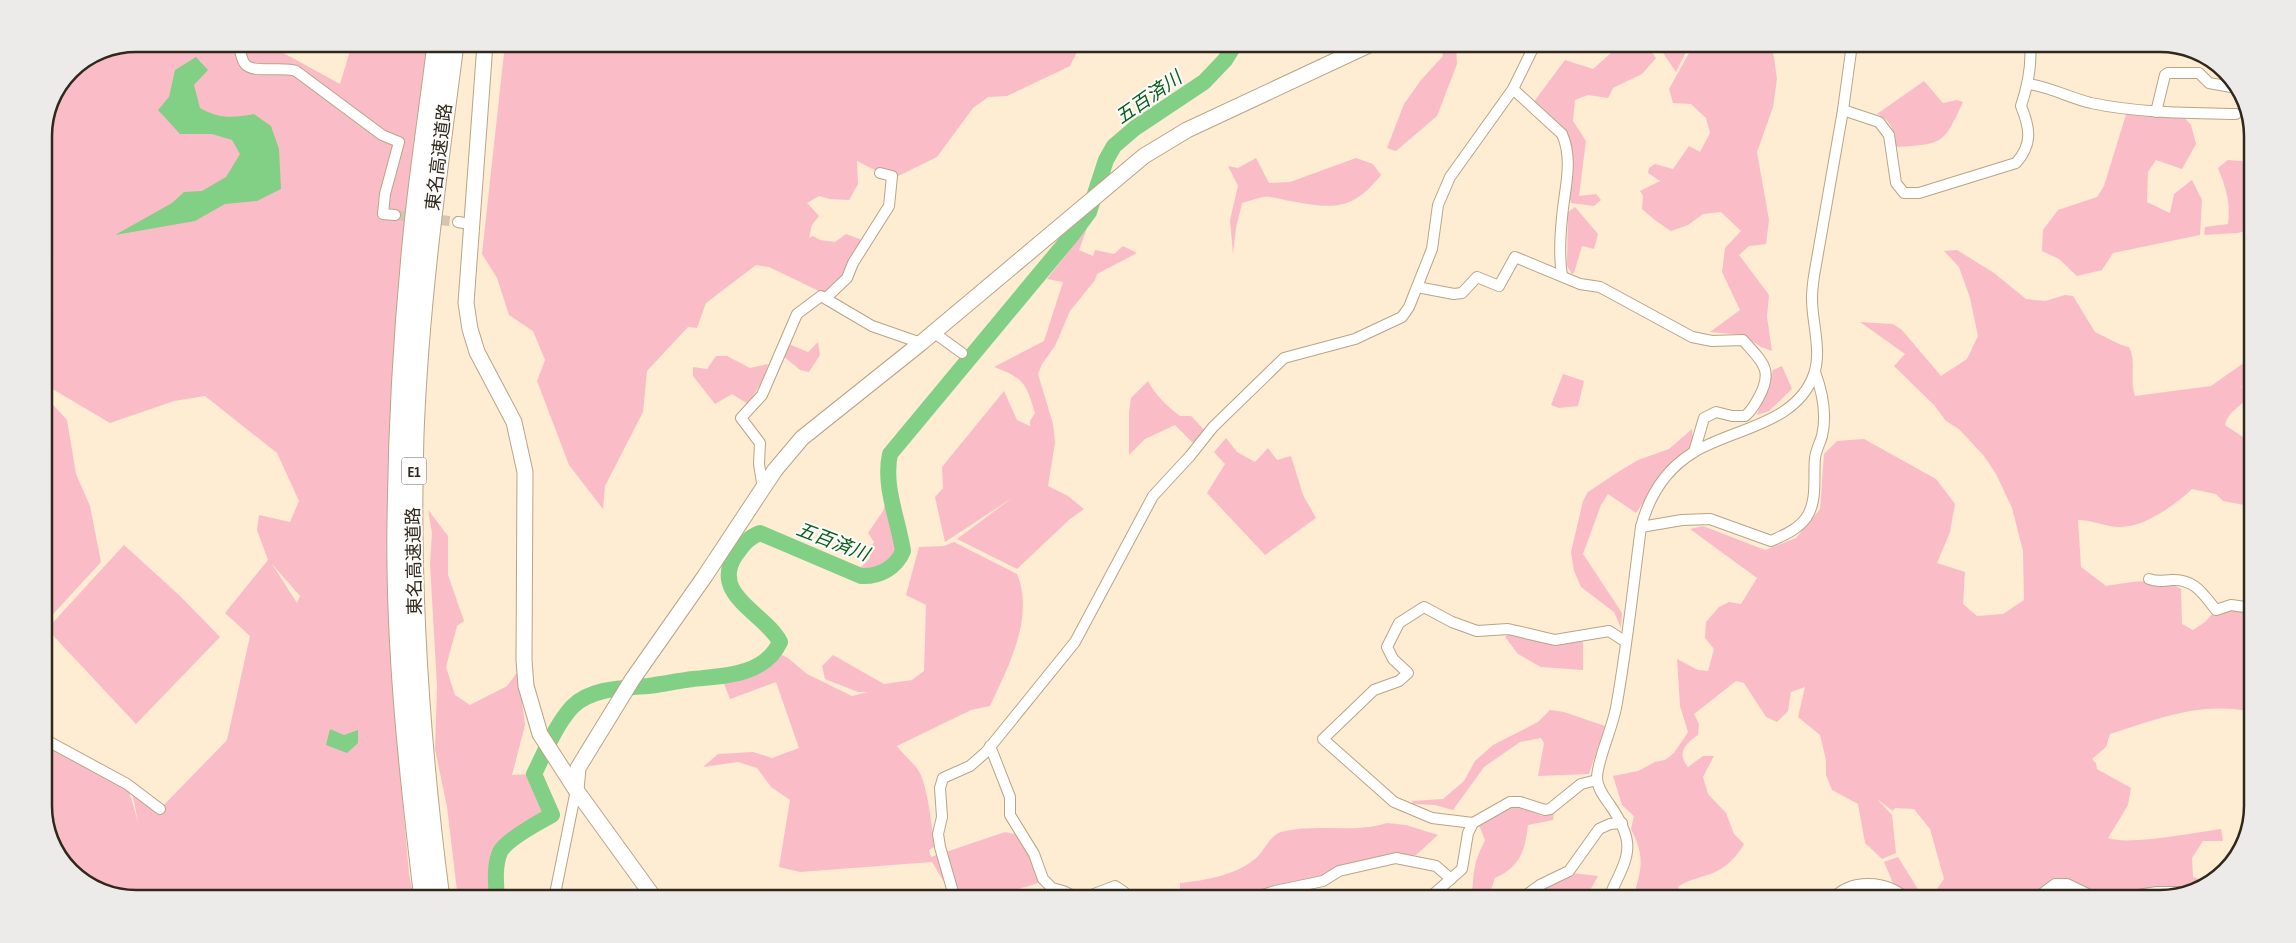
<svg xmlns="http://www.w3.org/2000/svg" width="2296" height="943" font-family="'Sofia Sans Condensed','Noto Sans JP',sans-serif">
<rect width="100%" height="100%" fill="#feecd3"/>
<g fill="#fabdc7" fill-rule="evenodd">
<path d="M136,44H267L340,84L352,44H429L416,126L400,274L391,438L399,760L409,874L414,899H136L101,892L63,863L44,813V741L127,784L138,822L131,787L160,809L227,740L250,636L225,613L268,560L257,530L259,515L290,522L299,501L277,453L205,396L174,401L110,423L44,384V131L71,71L101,51ZM272,564L300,596L297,603Z"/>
<polygon points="505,44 1081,44 1070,66 1007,96 988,97 973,108 937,157 892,179 857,161 858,184 849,200 830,199 819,196 807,203 819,216 812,225 809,238 813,236 820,240 835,242 846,234 862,240 847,278 825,294 769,267 756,265 706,303 697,328 688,327 647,371 643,412 605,486 603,509 569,465 537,381 545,360 533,331 509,315 497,278 482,254"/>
<path d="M1227,44H1240L1216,77L1119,144L1102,181L1092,191C1100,168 1107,142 1127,126C1161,98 1207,86 1227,44Z"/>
<polygon points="1439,44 1456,44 1457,64 1437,116 1396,151 1387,148 1404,104 1421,80 1443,56"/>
<polygon points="1612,44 1646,44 1656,58 1642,74 1613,88 1608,98 1588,95 1575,100 1573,121 1586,141 1579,196 1596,194 1601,200 1594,206 1571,203 1567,188 1567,143 1533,103 1565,60 1593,69 1611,53"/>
<polygon points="1657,44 1690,44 1676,72"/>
<polygon points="1694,44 1772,44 1777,79 1773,107 1757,152 1769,220 1766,244 1749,246 1739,255 1769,295 1767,317 1772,351 1761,347 1743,335 1710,332 1740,310 1722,272 1725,248 1741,231 1721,212 1703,214 1688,225 1671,231 1656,221 1642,209 1643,196 1640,191 1660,181 1648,173 1649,168 1655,164 1673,169 1689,146 1700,152 1710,133 1706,118 1691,104 1673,103 1669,89"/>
<path d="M1924,81L1943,103L1957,100L1963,102C1943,145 1943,144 1896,147C1894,131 1892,121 1877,114Z"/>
<polygon points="2243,103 2252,131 2252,142 2239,109"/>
<polygon points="2128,108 2182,115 2191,125 2196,144 2182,169 2156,160 2148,172 2147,202 2170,213 2174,194 2192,180 2202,200 2200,235 2113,253 2102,270 2077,276 2059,259 2042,251 2043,230 2058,210 2097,197 2104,186"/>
<path d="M1256,158L1269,183L1290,182L1356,158L1373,164L1381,175C1353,211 1332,209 1291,201C1283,200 1272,196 1264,197C1257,198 1249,201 1242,203L1236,228L1233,254L1230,220L1238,186L1228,166L1238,168Z"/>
<path d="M2228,160L2242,161L2245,164L2247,196L2252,199V229L2238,233L2204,235L2205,227L2228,224C2231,203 2226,188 2218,168Z"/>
<polygon points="1575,207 1598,234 1594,249 1582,246 1574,273 1572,274 1567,266 1568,212"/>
<path d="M1087,228L1079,250L1093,256L1095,250L1114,254L1123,246L1137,253L1097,274L1095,280L1070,311L1055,346L1042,364L1038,374L1053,424L1055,443L1048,486L1068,496L1084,509L1070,519L1017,569L957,539L1012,498L945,542L935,497L943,488L942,467L1004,391L1017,420L1030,426V421L1035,413C1026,383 1024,378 994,367L1044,341L1063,282L1047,279Z"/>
<path d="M1957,250L1994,273L2026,299L2045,301L2065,295L2073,296L2095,332L2121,345L2129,347C2137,363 2129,379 2135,396L2211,386L2245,362L2248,383L2240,388L2252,384C2252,405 2229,406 2225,425L2252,443V503L2244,505L2223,501L2216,494L2192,489C2175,505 2145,527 2120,527C2106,527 2092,520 2078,520L2081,567L2106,586C2132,582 2157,576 2181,589L2182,624L2193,630L2205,622L2216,610L2252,606V712C2201,701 2158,719 2110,734L2106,747L2092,759L2096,763L2097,769L2131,788L2128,805L2108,838C2128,846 2197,832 2221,829L2223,841H2203L2192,858L2193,877L2211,884L2160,899H1930L1944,879L1930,829L1914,809L1895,808L1893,811L1877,799L1892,815L1896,853L1882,859L1865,843L1858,804L1832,790L1826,775V760L1820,735L1798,717L1805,687L1791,692L1788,711L1777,722L1766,717L1744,683L1736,681L1694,714L1699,724L1698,735C1686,743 1676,753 1688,767L1703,756H1714L1703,777L1708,794L1726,813L1734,834L1744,844C1738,855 1727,867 1715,872C1702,878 1690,878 1678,887L1686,899H1633C1641,869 1646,858 1631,829L1634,816L1622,805L1613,776L1638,771L1655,762L1665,760L1674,753L1688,732L1680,706L1677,659L1698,670L1708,671L1714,649L1705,638L1706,622L1719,607L1729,602L1741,604L1757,578L1690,529L1703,526L1765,550L1796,538L1820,509L1824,454L1837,441L1864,439L1936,479L1955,504L1950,532L1937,563L1965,572L1963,604L1977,616L2003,614L2024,600L2023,551L2012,508L1996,474L1984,456L1960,430L1946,421L1934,405L1894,366L1905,354L1860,322L1893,324L1902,330L1941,376L1967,359L1978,336L1970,298L1959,267L1944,251Z"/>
<polygon points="818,342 820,355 809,372 800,370 782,355 789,344 808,352"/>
<polygon points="716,356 727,356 750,368 768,364 763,380 748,404 732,394 715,404 693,376 693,367 707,369"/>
<polygon points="1782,366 1792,389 1769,411 1757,415 1773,370"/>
<polygon points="1563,374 1584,381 1578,406 1559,408 1551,405"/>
<path d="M1148,381C1156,396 1167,406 1180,416H1191L1205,431L1194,444L1175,425L1145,439L1129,455V412L1131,398Z"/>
<polygon points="44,395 67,420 76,474 90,506 101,562 44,624"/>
<polygon points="1692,429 1693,444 1658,480 1636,513 1608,494 1601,505 1583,554 1622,613 1621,628 1614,612 1581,587 1574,571 1571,552 1583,501 1588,492 1618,472 1638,460 1669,449"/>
<polygon points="1226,438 1237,452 1255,462 1268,448 1277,460 1291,456 1303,495 1316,518 1265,555 1207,493 1225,464 1214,452"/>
<path d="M886,502C895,509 904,548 896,557C889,565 875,570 865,573L860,568L870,558L869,551L874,542L868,533L883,511Z"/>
<path d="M428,510L448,536V575L464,621L457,626L446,667L455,695L470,705L507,686L518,671L525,725L512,775L531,774L548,815L505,847C494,862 495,882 501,899H458L447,807L435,749L437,686L430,564L432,533Z"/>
<path d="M954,542L1017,574C1035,617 1008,667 990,706L971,710L897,746C903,755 912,761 918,770C927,782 933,831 934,847L929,850L931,857L1005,832L1019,835L1042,882C1027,886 975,904 962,899C949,894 939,873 932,862L800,872L779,867L790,800L771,787L757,768L738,762L703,767L718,754L753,752L772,758L799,748L776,682L730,699L723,681L757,671L778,653L788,658L807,674L852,696L868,692H858L825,679L822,666L833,655L884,684L912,680L924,671L926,605L906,595L919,547L944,546Z"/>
<polygon points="124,545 180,596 220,637 136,724 47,629"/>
<polygon points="1510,633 1583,638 1583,670 1541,667 1518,654 1505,637"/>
<polygon points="1550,710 1564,712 1605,726 1589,774 1538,776 1544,743 1541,738 1520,742 1484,767 1453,810 1435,805 1413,804 1412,801 1443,799 1464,781 1475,761 1493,745 1538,722"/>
<path d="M1518,806L1542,816L1554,814L1553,820L1528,825C1525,851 1520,867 1495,878L1488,899H1470C1474,888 1472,879 1475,867C1476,858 1481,849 1485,840L1479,825L1507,809Z"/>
<path d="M1387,823L1406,825L1438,835L1416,855H1392L1320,879L1222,899H1180V883C1206,880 1234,876 1255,859C1264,852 1270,835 1281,832C1316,823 1353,834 1387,823Z"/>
<polygon points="1898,857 1924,899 1911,899 1893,883 1884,862"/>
<polygon points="1572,873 1598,876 1585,899 1523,899"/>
</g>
<g fill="#82d085">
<path d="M196,57L208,70L194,85L200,108C219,119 232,118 254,114L271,126L279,149L281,189L257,201L225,204L195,221L115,235L172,203L184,192L202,191L226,177L240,154L232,140L212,134H180L158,110L169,97L175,70Z"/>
<polygon points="330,729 344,735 358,730 358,743 347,753 326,745"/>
</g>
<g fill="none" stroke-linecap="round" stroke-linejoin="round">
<path stroke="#82d085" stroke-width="16" d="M497,899C496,884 494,866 500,852C506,840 539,822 552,815L534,774C545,752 555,726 572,707C590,688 623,688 648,686C663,684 678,681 693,679C725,676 765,675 780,642C766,614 710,595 735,556C743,545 747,538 760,533L861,576C879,577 896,568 903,551C898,519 883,486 890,454L1072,235L1089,212L1106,160L1114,146L1135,128L1204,82L1225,60L1235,44"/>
<polyline stroke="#d5c5ae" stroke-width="10" stroke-dasharray="10 5" stroke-linecap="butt" points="395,215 458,222"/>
<g stroke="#baa486" stroke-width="12">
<g id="street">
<path d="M239,44C240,50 241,59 245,64C252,74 283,66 296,71L382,135L399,142L385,194L383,214L395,215"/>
<path d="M2029,84C2050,87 2070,98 2091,103C2138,113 2188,113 2236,114"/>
<path d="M1513,89L1562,134C1574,161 1564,190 1562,218C1560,237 1559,257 1562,276"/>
<path d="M1843,110L1879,122L1889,135L1896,183L1904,193H1919L2016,163C2033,144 2030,128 2021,106C2028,85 2032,66 2030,44"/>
<polyline points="2156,112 2165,75 2168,73 2199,73 2209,83 2237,88"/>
<polyline points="458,222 470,224"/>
<path d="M1417,287L1454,294L1462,293L1477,277L1499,286L1515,257L1580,284L1600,287L1692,337L1712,341L1743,340C1762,362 1774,369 1759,397C1755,404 1752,411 1745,416H1732L1716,412L1704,418L1694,452"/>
<polyline points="826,298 847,278 853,263 889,206 892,176 880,173"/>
<polyline points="933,332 962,353"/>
<polyline points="763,489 759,464 760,443 741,418 762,395 797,314 821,296 872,326 921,343"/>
<path d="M1641,527L1682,520L1710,519L1771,541C1784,535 1797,530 1806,518C1818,501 1813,477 1815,458C1816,450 1820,443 1822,436C1827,415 1822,391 1815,372"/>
<path d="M2149,579C2156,582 2164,581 2172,580C2195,579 2203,594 2216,610L2231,605L2252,608"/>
<polyline points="44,739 127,784 160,809"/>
<polyline points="990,746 1010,797 1010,815 1034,854 1043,879 1052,888 1063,891 1080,899"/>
<polyline points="1473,823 1432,818 1394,802 1323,739 1374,690 1399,681 1408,673 1393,659 1387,647 1399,623 1424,607 1452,622 1477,631 1508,629 1555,640 1609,631 1626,642"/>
<polyline points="554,899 576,790"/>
<polyline points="955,899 940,847 938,834 942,817 940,788 943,778 970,766 986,752 1075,642 1153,496 1190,456 1213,427 1284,358 1355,339 1402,317 1409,307 1432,249 1438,205 1450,177 1513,89 1535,44"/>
<polyline points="1081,899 1115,886 1124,892 1128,899"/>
<polyline points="1250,899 1275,891 1323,881 1339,871 1396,858 1436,866 1451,879"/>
<polyline points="1428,899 1462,869 1468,833 1473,823 1510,802 1520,802 1545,810 1550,809 1581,784 1597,780"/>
<polyline points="1521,899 1540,885 1569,871 1599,829 1610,824 1622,823"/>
<path d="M1608,899C1627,857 1639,847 1610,805C1605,798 1597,788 1597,778C1597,761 1612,729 1616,708C1627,648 1633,587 1641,527C1649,496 1666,469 1694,452C1734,428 1797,424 1814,374C1822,350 1812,323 1812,299C1812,291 1813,283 1814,276L1843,110L1852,44"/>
<path d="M1832,899C1852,878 1886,880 1907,899"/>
<polyline points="2035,899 2055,884 2067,884 2098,899"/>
<polyline points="2113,899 2157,892 2184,892"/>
</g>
</g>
<g stroke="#baa486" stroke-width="17">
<g id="secondary">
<polyline points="485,44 466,303 470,329 477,352 514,422 525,472 524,660 526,686 540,734 576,790 655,899"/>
<polyline points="576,790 578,768 632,680 705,576 775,470 802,438 921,343 1144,156 1187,130 1371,44"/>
</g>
</g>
<g stroke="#baa486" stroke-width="21">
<g id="highway">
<path d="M424,899C409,774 395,647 397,521C398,429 403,337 412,245C418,178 429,111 437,44"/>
<path d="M440,899C420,745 409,590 414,434C419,303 437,174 454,44"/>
</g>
</g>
<use href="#street" stroke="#fff" stroke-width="10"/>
<use href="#secondary" stroke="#fff" stroke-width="15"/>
<use href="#highway" stroke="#fff" stroke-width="19"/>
</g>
<g text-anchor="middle" stroke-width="4" stroke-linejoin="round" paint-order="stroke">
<rect fill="#fcfcfc" stroke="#6e685f" stroke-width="1" x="401.5" y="457.5" width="25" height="27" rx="4"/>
<g font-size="16" font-weight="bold" fill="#31281c">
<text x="414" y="477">E1</text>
</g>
<g font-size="18" fill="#31281c" stroke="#fcfcfc">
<text transform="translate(439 157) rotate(-83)" y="6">東名高速道路</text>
<text transform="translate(414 561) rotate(-91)" y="6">東名高速道路</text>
</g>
<g font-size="19" font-style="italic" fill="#095f1a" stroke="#fcfcfc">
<text transform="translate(1148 97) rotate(-35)" y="7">五百済川</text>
<text transform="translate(833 541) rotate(21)" y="7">五百済川</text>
</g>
</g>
<path d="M0 0H2296V943H0ZM136 52H2160A84 84 0 0 1 2244 136V806A84 84 0 0 1 2160 890H136A84 84 0 0 1 52 806V136A84 84 0 0 1 136 52Z" fill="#ecebea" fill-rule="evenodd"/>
<path fill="none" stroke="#31281c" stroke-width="2.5" d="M136 52H2160A84 84 0 0 1 2244 136V806A84 84 0 0 1 2160 890H136A84 84 0 0 1 52 806V136A84 84 0 0 1 136 52Z"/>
</svg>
